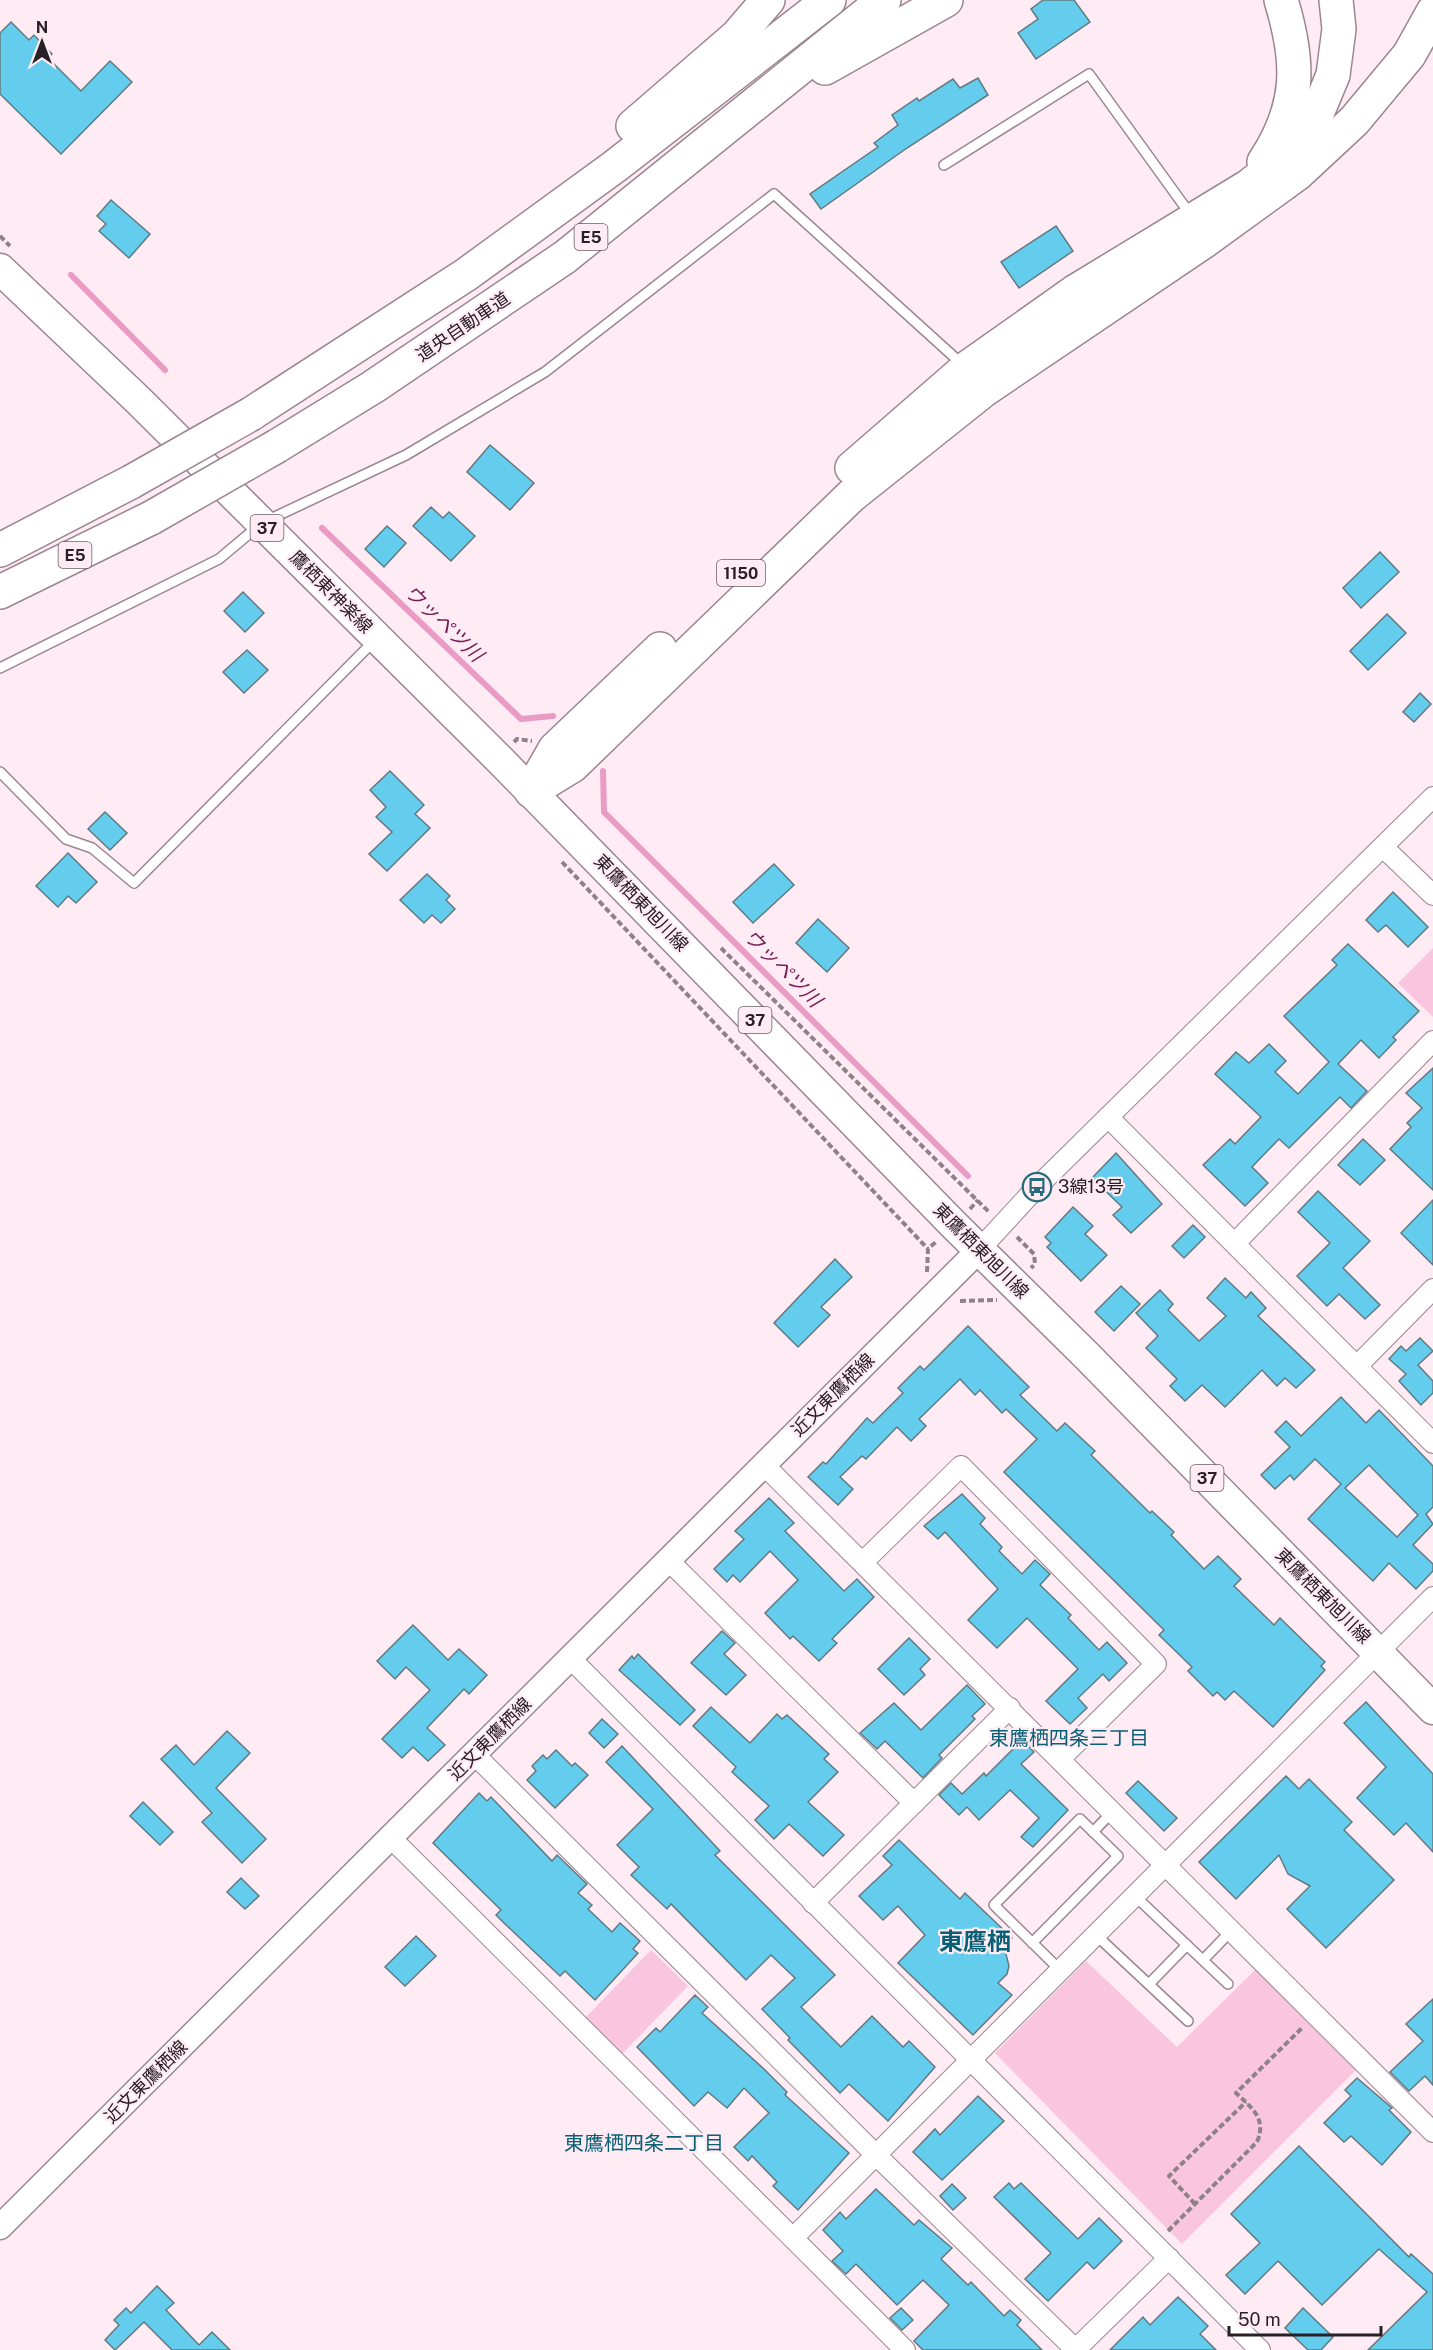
<svg xmlns="http://www.w3.org/2000/svg" width="1433" height="2350" font-family="'Public Sans','Noto Sans JP',sans-serif">
<rect width="100%" height="100%" fill="#feebf4"/>
<g fill="#f9c5df">
<polygon points="1433,948 1433,1017 1398,983"/>
<polygon points="651,1950 688,1986 622,2054 585,2018"/>
<polygon points="1086,1961 1177,2047 1256,1969 1356,2070 1182,2244 995,2053"/>
</g>
<g fill="none" stroke-linecap="round" stroke-linejoin="round">
<g stroke="#ea9bc4" stroke-width="6">
<polyline points="71,275 165,370"/>
<polyline points="322,528 521,719 553,716"/>
<polyline points="603,771 604,812 968,1176"/>
</g>
</g>
<g fill="#64cded" stroke="#627981" stroke-width="1.5" fill-rule="evenodd">
<polygon points="1043,0 1074,0 1090,22 1036,59 1018,33 1038,19 1031,9"/>
<polygon points="11,22 29,40 34,35 52,54 48,58 81,91 110,61 132,82 61,154 0,94 0,33"/>
<polygon points="978,78 988,95 907,148 821,209 810,194 878,147 874,143 898,125 892,115 917,98 919,101 953,79 960,88"/>
<polygon points="111,200 150,234 129,258 99,231 106,224 97,216"/>
<polygon points="1056,226 1073,251 1019,288 1001,262"/>
<polygon points="490,445 534,483 510,510 467,472"/>
<polygon points="431,507 443,518 449,512 475,536 451,561 413,526"/>
<polygon points="387,526 406,543 384,567 365,549"/>
<polygon points="1380,552 1399,572 1361,608 1343,588"/>
<polygon points="243,592 264,613 245,632 224,611"/>
<polygon points="1387,614 1406,633 1368,670 1350,651"/>
<polygon points="247,650 268,670 244,693 223,672"/>
<polygon points="1420,693 1431,704 1414,722 1403,712"/>
<polygon points="390,771 424,805 415,814 430,828 387,871 369,854 392,832 376,817 386,807 370,790"/>
<polygon points="105,812 127,833 110,850 88,829"/>
<polygon points="68,853 97,882 76,903 68,896 58,907 36,886"/>
<polygon points="774,864 794,885 753,923 733,902"/>
<polygon points="427,874 450,896 446,900 455,909 441,923 432,915 424,923 400,900"/>
<polygon points="1393,892 1428,927 1408,947 1386,925 1378,932 1366,920"/>
<polygon points="818,919 849,948 827,972 796,943"/>
<polygon points="1348,944 1419,1011 1393,1037 1396,1040 1379,1058 1361,1040 1338,1064 1367,1091 1351,1108 1340,1097 1289,1148 1279,1139 1252,1167 1268,1183 1245,1206 1203,1165 1230,1139 1235,1144 1261,1117 1215,1074 1236,1052 1249,1063 1269,1044 1286,1061 1275,1072 1298,1094 1329,1062 1284,1016 1337,965 1332,960"/>
<polygon points="1433,1068 1433,1190 1390,1149 1411,1127 1407,1123 1422,1108 1406,1093"/>
<polygon points="1363,1139 1385,1160 1360,1185 1338,1165"/>
<polygon points="1116,1153 1162,1204 1131,1233 1113,1215 1122,1207 1092,1178"/>
<polygon points="1318,1191 1370,1241 1343,1268 1380,1305 1365,1319 1339,1294 1327,1306 1297,1276 1330,1243 1298,1212"/>
<polygon points="1433,1200 1433,1265 1401,1233"/>
<polygon points="1073,1207 1093,1226 1085,1234 1107,1255 1081,1281 1047,1247 1051,1243 1045,1237"/>
<polygon points="1193,1225 1205,1237 1184,1258 1172,1246"/>
<polygon points="835,1259 852,1277 821,1307 830,1315 798,1347 774,1323"/>
<polygon points="1225,1278 1246,1298 1251,1292 1266,1308 1258,1316 1315,1370 1296,1388 1285,1378 1277,1386 1262,1370 1225,1407 1202,1385 1185,1401 1170,1386 1177,1379 1146,1348 1158,1336 1136,1313 1160,1290 1173,1304 1168,1310 1199,1341 1226,1316 1207,1298"/>
<polygon points="1121,1286 1140,1304 1114,1331 1095,1312"/>
<polygon points="968,1326 1029,1387 1020,1395 1057,1431 1065,1423 1095,1451 1091,1455 1150,1513 1152,1511 1174,1532 1171,1535 1204,1569 1218,1556 1241,1579 1234,1586 1274,1625 1280,1618 1325,1662 1321,1666 1325,1670 1273,1727 1234,1691 1225,1700 1217,1692 1213,1696 1188,1671 1192,1667 1159,1635 1164,1630 1004,1472 1037,1439 1006,1409 1002,1413 980,1390 975,1395 960,1379 919,1419 926,1426 911,1441 897,1427 866,1459 862,1456 840,1477 853,1489 838,1505 808,1477 823,1462 826,1464 867,1418 873,1423 903,1393 898,1388 920,1366 924,1370"/>
<polygon points="1420,1338 1433,1351 1418,1365 1433,1381 1433,1393 1421,1405 1399,1381 1406,1374 1389,1359 1401,1346 1406,1351"/>
<path d="M1341,1397L1366,1423L1379,1410L1433,1466V1507L1426,1514L1433,1524L1413,1545L1433,1564V1571L1416,1589L1389,1563L1373,1581L1308,1519L1341,1484L1315,1459L1294,1480L1290,1475L1275,1489L1261,1475L1290,1447L1275,1432L1286,1421L1301,1436ZM1369,1465L1418,1515L1397,1537L1345,1488Z"/>
<polygon points="962,1494 985,1518 980,1524 1002,1547 999,1551 1022,1574 1035,1560 1050,1574 1040,1585 1071,1615 1068,1618 1099,1650 1107,1642 1127,1663 1109,1681 1103,1674 1078,1698 1087,1708 1070,1724 1046,1701 1078,1669 1027,1618 997,1648 968,1620 998,1589 945,1532 938,1539 924,1526"/>
<polygon points="769,1498 794,1523 785,1531 844,1591 857,1579 874,1597 832,1639 837,1643 819,1661 793,1636 790,1639 765,1613 798,1580 770,1551 740,1582 733,1575 727,1582 714,1569 744,1539 735,1531"/>
<polygon points="413,1625 448,1660 459,1649 487,1675 469,1694 464,1689 427,1728 445,1745 428,1761 413,1747 402,1758 382,1739 430,1690 406,1667 395,1679 377,1661"/>
<polygon points="722,1631 735,1643 724,1654 746,1675 726,1695 691,1663"/>
<polygon points="909,1638 930,1659 920,1669 925,1675 904,1695 878,1669"/>
<polygon points="638,1654 695,1710 680,1725 619,1670 632,1656 634,1659"/>
<polygon points="967,1685 985,1704 972,1716 975,1719 939,1755 942,1758 923,1778 885,1741 877,1749 860,1733 894,1703 921,1730"/>
<polygon points="1366,1702 1433,1774 1433,1852 1406,1823 1394,1835 1357,1798 1386,1767 1344,1723"/>
<polygon points="711,1707 750,1743 777,1714 782,1719 787,1715 829,1754 824,1759 838,1772 808,1802 844,1835 823,1856 789,1824 774,1839 755,1820 769,1806 732,1772 736,1767 693,1726"/>
<polygon points="602,1719 618,1734 604,1748 589,1733"/>
<polygon points="227,1731 250,1753 216,1788 266,1839 242,1863 202,1822 212,1813 161,1759 176,1745 194,1765"/>
<polygon points="1022,1740 1034,1752 1021,1764 1068,1810 1033,1847 1021,1837 1039,1818 1010,1790 979,1820 967,1807 959,1815 939,1795 951,1783 962,1794 984,1773 986,1776"/>
<polygon points="622,1746 720,1851 715,1855 835,1975 801,2007 841,2047 872,2016 903,2047 909,2041 935,2067 888,2121 849,2084 840,2093 788,2040 790,2038 762,2009 795,1978 771,1955 746,1980 671,1904 667,1909 631,1875 639,1867 617,1845 653,1809 606,1762"/>
<polygon points="556,1750 572,1766 575,1763 588,1775 555,1808 527,1780 536,1771 532,1766 543,1755 547,1759"/>
<polygon points="1286,1776 1299,1789 1309,1779 1352,1822 1344,1830 1394,1880 1326,1948 1287,1909 1310,1886 1288,1874 1279,1855 1236,1899 1199,1862"/>
<polygon points="1138,1781 1177,1818 1164,1831 1126,1793"/>
<polygon points="479,1793 487,1801 491,1797 552,1861 557,1855 587,1884 578,1893 592,1905 588,1909 612,1932 620,1923 640,1941 633,1949 638,1953 595,2000 565,1971 560,1976 505,1924 496,1915 501,1910 433,1843"/>
<polygon points="143,1802 173,1832 160,1845 130,1816"/>
<polygon points="899,1840 960,1899 965,1893 1012,1938 1004,1946 1009,1966 1007,1974 998,1983 1012,1995 973,2035 898,1963 925,1935 898,1906 883,1920 859,1896 892,1865 883,1856"/>
<polygon points="241,1878 259,1896 245,1909 227,1892"/>
<polygon points="416,1936 436,1956 405,1986 385,1967"/>
<polygon points="695,1995 708,2007 702,2013 764,2069 787,2092 785,2095 849,2153 798,2210 773,2186 777,2182 752,2156 748,2161 734,2147 769,2113 744,2088 727,2108 708,2092 694,2106 637,2047 656,2028 660,2032"/>
<polygon points="1433,1999 1433,2085 1425,2076 1409,2091 1390,2072 1423,2041 1406,2024"/>
<polygon points="1357,2078 1392,2108 1389,2110 1411,2132 1382,2165 1351,2136 1344,2142 1324,2123 1351,2096 1345,2090"/>
<polygon points="978,2096 1004,2121 942,2180 913,2152 935,2129 940,2135"/>
<polygon points="1299,2146 1409,2257 1411,2254 1433,2274 1433,2350 1368,2350 1427,2292 1379,2249 1322,2305 1278,2261 1245,2294 1226,2275 1260,2243 1231,2214"/>
<polygon points="1009,2183 1014,2189 1021,2183 1078,2239 1099,2218 1122,2241 1094,2269 1087,2262 1048,2301 1025,2279 1051,2253 994,2197"/>
<polygon points="952,2184 966,2198 953,2210 940,2196"/>
<polygon points="876,2189 914,2225 919,2220 952,2248 941,2259 968,2285 971,2282 1004,2316 1010,2310 1021,2320 1017,2325 1042,2350 923,2350 914,2341 949,2305 923,2280 897,2305 856,2264 846,2274 832,2261 843,2251 823,2230 840,2212 846,2219"/>
<polygon points="157,2286 174,2303 166,2310 199,2345 212,2332 230,2350 172,2350 144,2322 115,2350 105,2340 119,2325 114,2320 126,2308 131,2313"/>
<polygon points="1178,2297 1208,2326 1200,2334 1216,2350 1110,2350 1143,2317 1150,2325"/>
<polygon points="901,2308 913,2320 902,2330 890,2318"/>
<polygon points="1303,2308 1333,2337 1321,2350 1308,2350 1285,2328"/>
</g>
<g fill="none" stroke-linecap="round" stroke-linejoin="round">
<g stroke="#9b8690" stroke-width="12">
<g id="service">
<polyline points="944,165 1089,74 1190,214"/>
<polyline points="0,668 219,559 262,523 406,455 545,372 774,194 963,365"/>
<polyline points="0,772 66,839 92,848 134,883 374,641"/>
<polyline points="1093,1832 1112,1812"/>
<polyline points="1135,1896 1228,1984"/>
<polyline points="1096,1935 1188,2021"/>
<polyline points="1032,1943 1118,1856 1080,1819 994,1905 1060,1970"/>
<polyline points="1203,1960 1232,1930"/>
<polyline points="1149,1984 1187,1945"/>
</g>
</g>
<g stroke="#9b8690" stroke-width="22">
<g id="minor">
<polyline points="1384,848 1433,895"/>
<polyline points="1108,1117 1433,1443"/>
<polyline points="1235,1243 1433,1041"/>
<polyline points="979,1250 1037,1187 1433,797"/>
<polyline points="1358,1365 1433,1289"/>
<polyline points="764,1465 1433,2132"/>
<polyline points="669,1561 914,1803"/>
<polyline points="863,1562 961,1466 1156,1664 1061,1758"/>
<polyline points="571,1659 1260,2350"/>
<polyline points="474,1754 876,2155 1076,2350"/>
<polyline points="391,1838 905,2350"/>
<polyline points="813,1903 1010,1708"/>
<polyline points="793,2238 1433,1597"/>
<polyline points="1075,2350 1169,2258"/>
</g>
</g>
<g stroke="#9b8690" stroke-width="27">
<polyline id="tertiary" points="0,2227 979,1250"/>
</g>
<g stroke="#9b8690" stroke-width="33">
<polyline id="primary" points="0,269 138,400 500,760 954,1225 1086,1355 1433,1709"/>
</g>
<g stroke="#9b8690" stroke-width="36">
<g id="motorway">
<polyline points="825,68 946,0"/>
<polyline points="633,126 737,36 768,0"/>
<path d="M1264,162C1301,106 1300,62 1281,0"/>
<polyline points="251,414 467,274 614,167 829,0"/>
<polyline points="277,446 373,387 565,257 884,0"/>
<polyline points="852,468 967,368 1076,291 1249,186 1288,155 1311,128 1333,75 1339,29 1336,0"/>
<polyline points="0,550 131,482"/>
<polyline points="0,592 151,518"/>
<polyline points="532,789 555,749 660,649"/>
<polyline points="531,791 572,766 851,496 984,390 1206,240 1297,174 1354,121 1409,55 1433,12"/>
</g>
</g>
<g stroke="#8e8187" stroke-width="4" stroke-dasharray="6 3" stroke-linecap="butt">
<polyline points="0,236 10,246"/>
<polyline points="514,742 517,739 532,741"/>
<polyline points="562,862 928,1249"/>
<polyline points="721,948 989,1212"/>
<polyline points="970,1209 978,1200"/>
<polyline points="1017,1237 1034,1254 1035,1264 1031,1268"/>
<polyline points="927,1272 928,1249 937,1241"/>
<polyline points="960,1301 997,1300"/>
<polyline points="1195,2204 1169,2176 1246,2102"/>
<path d="M1168,2231L1257,2142C1267,2119 1252,2108 1236,2093L1303,2027"/>
</g>
<use href="#service" stroke="#fff" stroke-width="9"/>
<use href="#minor" stroke="#fff" stroke-width="20"/>
<use href="#tertiary" stroke="#fff" stroke-width="24"/>
<use href="#primary" stroke="#fff" stroke-width="30"/>
<use href="#motorway" stroke="#fff" stroke-width="33"/>
<g stroke="#9b8690" stroke-width="36" stroke-linecap="butt">
<g id="motorway-bridge">
<polyline points="131,482 251,414"/>
<polyline points="151,518 277,446"/>
</g>
</g>
<use href="#motorway-bridge" stroke="#fff" stroke-width="33"/>
</g>
<defs>
<g id="bus-ring" transform="scale(1.5)"><circle r="9.5" fill="#feebf4" stroke="#296a7d" stroke-width="1.5"/><path d="M-5-6H5V4H4V6H2V4H-2V6H-4V4H-5ZM-3.5-4V0h7V-4ZM-3.5 1.2v1.5H-2V1.2ZM2 1.2v1.5H3.5V1.2Z" fill="#296a7d"/></g>
</defs>
<g fill-rule="evenodd">
<use href="#bus-ring" x="1037" y="1187"/>
</g>
<g text-anchor="middle" stroke-width="4.5" stroke-linejoin="round" paint-order="stroke">
<g fill="#feebf4" stroke="#685d62" stroke-width="1.5">
<rect x="574.5" y="224" width="33" height="26" rx="4.5"/>
<rect x="250.5" y="515" width="33" height="26" rx="4.5"/>
<rect x="58.5" y="542" width="33" height="26" rx="4.5"/>
<rect x="717" y="560" width="48" height="26" rx="4.5"/>
<rect x="738.5" y="1007" width="33" height="26" rx="4.5"/>
<rect x="1190.5" y="1465" width="33" height="26" rx="4.5"/>
</g>
<g font-size="16" font-weight="bold" fill="#282024">
<text x="591" y="243">E5</text>
<text x="267" y="534">37</text>
<text x="75" y="561">E5</text>
<text x="741" y="579">1150</text>
<text x="755" y="1026">37</text>
<text x="1207" y="1484">37</text>
</g>
<g font-size="18" fill="#282024" stroke="#feebf4">
<text transform="translate(463 327) rotate(-34)" y="6">道央自動車道</text>
<text transform="translate(331 592) rotate(45)" y="6">鷹栖東神楽線</text>
<text transform="translate(641 903) rotate(46)" y="6">東鷹栖東旭川線</text>
<text transform="translate(981 1251) rotate(45)" y="6">東鷹栖東旭川線</text>
<text transform="translate(833 1395) rotate(-45)" y="6">近文東鷹栖線</text>
<text transform="translate(1323 1596) rotate(45)" y="6">東鷹栖東旭川線</text>
<text transform="translate(490 1739) rotate(-45)" y="6">近文東鷹栖線</text>
<text transform="translate(146 2082) rotate(-45)" y="6">近文東鷹栖線</text>
</g>
<g font-size="18" fill="#282024" stroke="#feebf4" text-anchor="start">
<text x="1058" y="1193">3線13号</text>
</g>
<g font-size="20" font-style="italic" fill="#771d54" stroke="#feebf4">
<text transform="translate(444 623) rotate(44)" y="7">ウッペツ川</text>
<text transform="translate(783 968) rotate(45)" y="7">ウッペツ川</text>
</g>
<g font-size="20" fill="#096075" stroke="#feebf4">
<text x="1069" y="1745">東鷹栖四条三丁目</text>
<text x="644" y="2150">東鷹栖四条二丁目</text>
</g>
<g font-size="24" font-weight="bold" fill="#096075" stroke="#feebf4">
<text x="975" y="1950">東鷹栖</text>
</g>
</g>
<g transform="translate(42 42)" stroke="#feebf4" stroke-width="4.5" paint-order="stroke">
<path d="M0-4.5L10 22L0 15L-10 22Z" fill="#282024"/>
<text y="-9" font-size="16" font-weight="bold" text-anchor="middle" fill="#282024">N</text>
</g>
<path d="M1229 2326v9h152v-9" fill="none" stroke="#282024" stroke-width="3"/>
<text x="1238" y="2326" font-size="18" fill="#282024" stroke="#feebf4" stroke-width="4.5" paint-order="stroke">50 m</text>
</svg>
